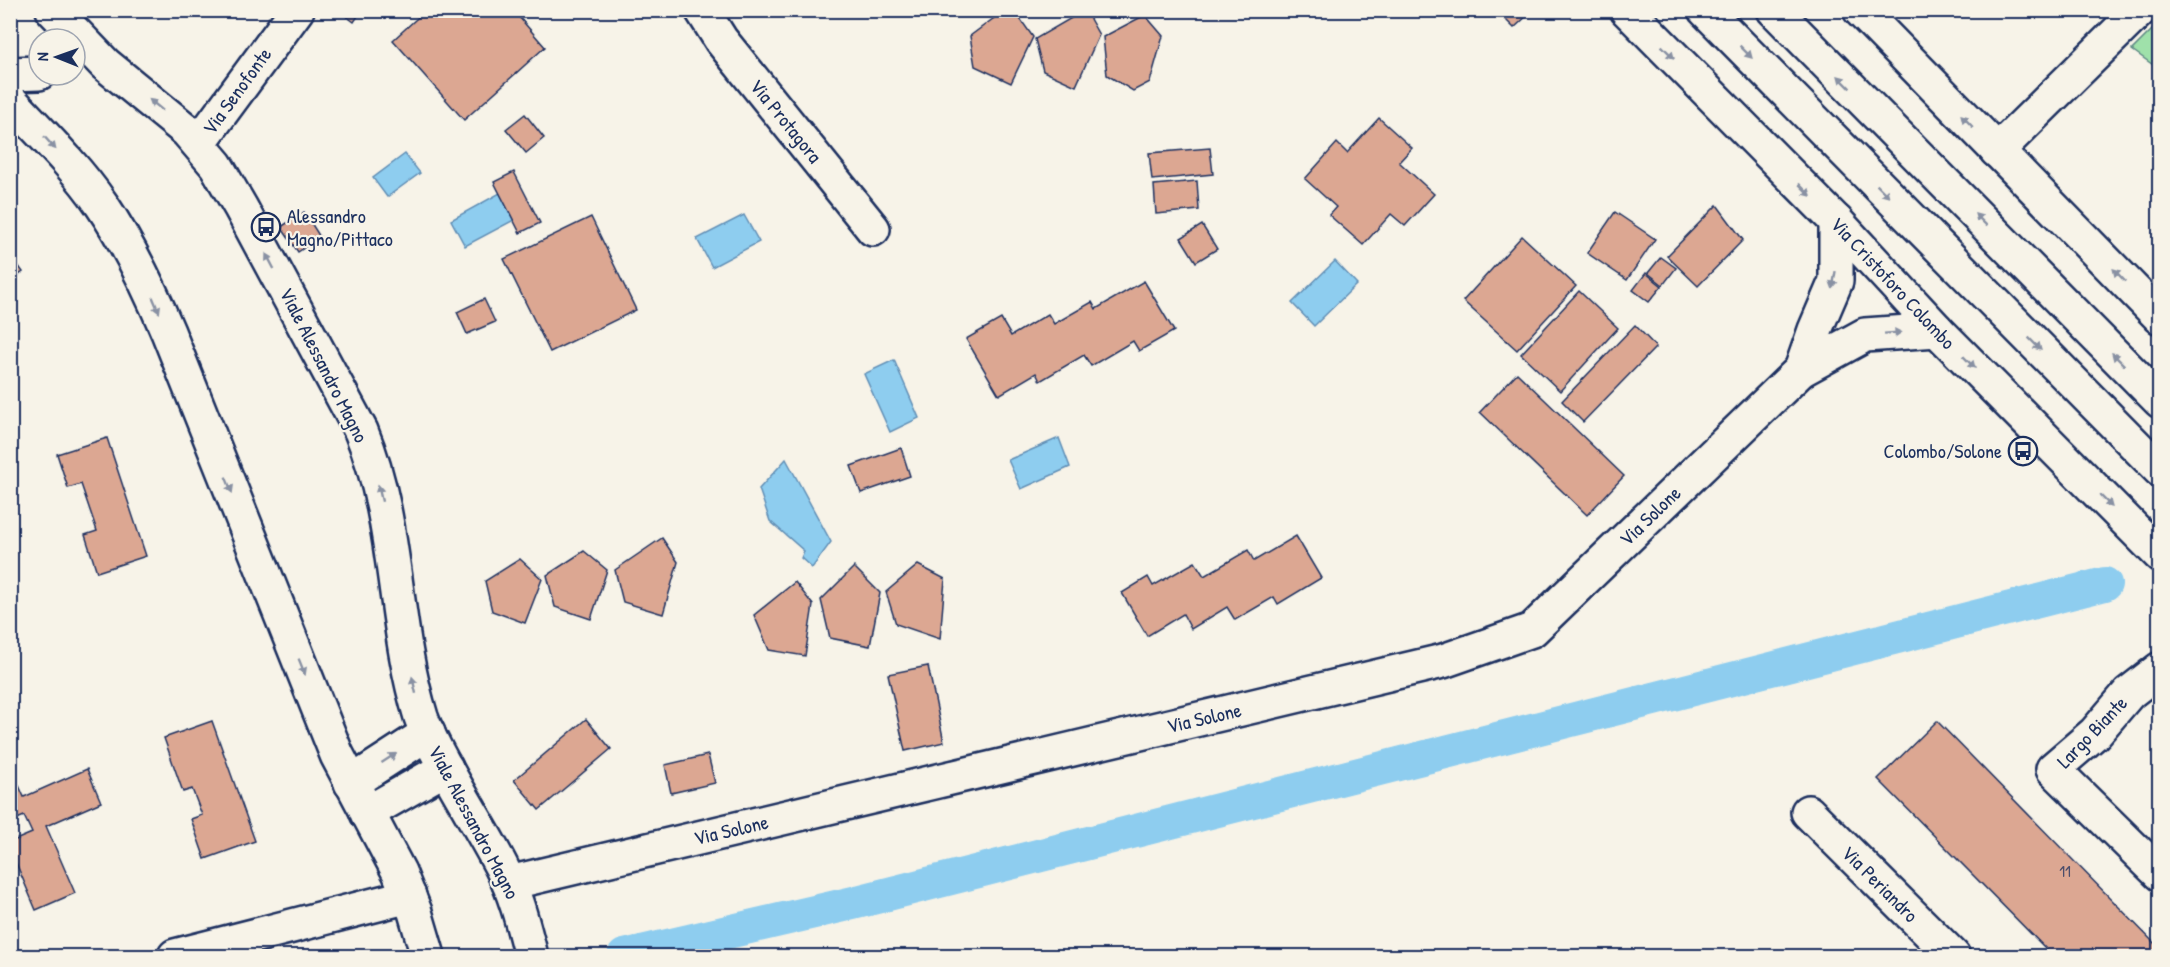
<svg xmlns="http://www.w3.org/2000/svg" width="2170" height="967" font-family="'Patrick Hand',sans-serif">
<rect width="100%" height="100%" fill="#f7f3e8"/>
<filter id="ink" filterUnits="userSpaceOnUse"><feTurbulence type="fractalNoise" baseFrequency=".0167" numOctaves="2"/><feDisplacementMap in="SourceGraphic" scale="12" xChannelSelector="R" yChannelSelector="G"/><feConvolveMatrix kernelMatrix="1 2 1 2 8 2 1 2 1" color-interpolation-filters="sRGB"/></filter>
<g filter="url(#ink)">
<polygon fill="#9fe1aa" stroke="#5d8884" stroke-width="1.5" points="2159,23 2159,69 2132,50"/>
<g fill="#8ecdef" stroke="#608eb5" stroke-width="1.5">
<polygon points="405,154 420,173 387,197 373,178"/>
<polygon points="500,193 514,220 465,246 451,220"/>
<polygon points="744,215 759,242 712,267 697,239"/>
<polygon points="1335,261 1357,284 1314,326 1292,303"/>
<polygon points="894,360 919,418 890,432 864,374"/>
<polygon points="1059,438 1070,467 1021,489 1008,460"/>
<polygon points="786,459 831,542 812,568 801,558 804,551 770,521 759,489"/>
</g>
<g fill="none" stroke-linecap="round" stroke-linejoin="round">
<polyline stroke="#8ecdef" stroke-width="34" points="624,956 853,903 2105,584"/>
</g>
<g fill="#dca792" stroke="#1b2f5e" stroke-width="1.5">
<polygon points="338,10 362,10 354,22"/>
<polygon points="426,10 513,10 545,47 464,120 393,40"/>
<polygon points="1005,10 1014,10 1033,37 1011,83 975,66 970,36"/>
<polygon points="1085,10 1099,35 1076,86 1043,71 1035,39"/>
<polygon points="1496,10 1527,10 1530,13 1514,28"/>
<polygon points="1145,15 1163,36 1150,82 1133,91 1107,75 1103,37"/>
<polygon points="525,114 544,138 526,153 506,129"/>
<polygon points="1379,118 1412,148 1399,162 1434,194 1405,226 1391,214 1363,245 1329,215 1336,207 1305,179 1337,143 1347,153"/>
<polygon points="1210,148 1213,174 1152,180 1149,153"/>
<polygon points="514,172 540,223 520,233 494,182"/>
<polygon points="1197,181 1199,210 1156,214 1154,185"/>
<polygon points="1717,205 1743,240 1698,286 1667,256"/>
<polygon points="304,212 320,237 298,252 281,227"/>
<polygon points="1615,212 1655,239 1627,280 1587,253"/>
<polygon points="591,217 636,310 550,352 504,259"/>
<polygon points="1202,225 1217,249 1196,262 1181,238"/>
<polygon points="1522,236 1576,286 1517,350 1463,301"/>
<polygon points="10,254 23,272 10,281"/>
<polygon points="1661,257 1676,268 1663,285 1648,273"/>
<polygon points="1646,273 1662,286 1649,302 1633,290"/>
<polygon points="1144,281 1174,331 1139,351 1133,341 1091,366 1084,355 1040,381 1036,373 999,395 966,339 1001,319 1011,336 1048,314 1054,324 1092,302 1096,309"/>
<polygon points="1579,291 1618,328 1560,391 1521,354"/>
<polygon points="484,299 495,322 467,334 457,312"/>
<polygon points="1635,325 1656,347 1583,422 1562,401"/>
<polygon points="1517,373 1624,476 1587,515 1480,412"/>
<polygon points="107,438 146,556 97,572 85,535 97,531 81,484 68,488 57,454"/>
<polygon points="901,448 910,476 861,493 851,466"/>
<polygon points="1296,536 1321,578 1278,604 1274,597 1235,620 1227,607 1191,629 1183,614 1147,636 1122,593 1148,577 1153,586 1195,562 1204,576 1248,550 1254,561"/>
<polygon points="662,538 678,562 663,614 623,602 615,570"/>
<polygon points="584,551 607,570 591,619 555,607 547,575"/>
<polygon points="520,559 542,579 525,623 492,611 485,581"/>
<polygon points="918,565 945,579 940,639 896,624 886,592"/>
<polygon points="854,567 880,593 870,646 830,638 821,600"/>
<polygon points="795,582 813,605 805,656 769,650 754,615"/>
<polygon points="928,666 944,742 905,751 888,674"/>
<polygon points="586,719 611,749 539,810 514,780"/>
<polygon points="212,721 255,841 205,859 191,819 202,815 192,789 183,792 164,738"/>
<polygon points="1937,721 2160,949 2160,956 2053,956 1878,779"/>
<polygon points="708,755 715,783 671,793 665,765"/>
<polygon points="10,765 24,797 87,769 101,802 46,826 75,893 36,910 16,863 10,865 10,835 13,841 32,833 24,816 10,822"/>
</g>
<g fill="none" stroke-linecap="round" stroke-linejoin="round">
<g stroke="#1b2f5e" stroke-width="38">
<g id="minor">
<path d="M53,10L105,64L187,131L216,165L241,208L361,431C399,522 392,624 421,717C428,737 439,756 449,774C466,805 485,835 501,866C516,895 523,925 531,956"/>
<polyline points="702,10 721,40 873,229"/>
<polyline points="1627,10 1836,221 1937,330 2160,555"/>
<polyline points="1860,10 2160,317"/>
<polyline points="10,74 39,73"/>
<path d="M10,100C42,134 76,167 102,205C129,245 149,287 168,332L337,755L399,872L415,912L428,956"/>
<polyline points="199,143 297,10"/>
<polyline points="1997,151 2140,10"/>
<polyline points="1801,370 1815,330 1836,281 1836,221"/>
<polyline points="2160,669 2129,693 2095,733 2053,769 2160,874"/>
<polyline points="351,783 428,733"/>
<polyline points="1808,812 1953,956"/>
<polyline points="367,813 446,768"/>
<polyline points="509,883 1443,661 1532,630 1801,370 1865,335 1937,330"/>
<polyline points="175,956 409,896"/>
</g>
</g>
<g stroke="#1b2f5e" stroke-width="38">
<g id="major">
<polyline points="1705,10 2160,470"/>
<polyline points="1774,10 2160,401"/>
</g>
</g>
<use href="#minor" stroke="#f7f3e8" stroke-width="33"/>
<use href="#major" stroke="#f7f3e8" stroke-width="33"/>
</g>
<defs><path id="oneway-solid" d="M-6-.8H1V-3.2L6.5 0L1 3.2V.8H-6Z" transform="scale(1.5)"/></defs>
<g fill="#8991a3">
<use href="#oneway-solid" transform="translate(1668 52) rotate(45)"/>
<use href="#oneway-solid" transform="translate(1746 52) rotate(45)"/>
<use href="#oneway-solid" transform="translate(1844 82) rotate(-135)"/>
<use href="#oneway-solid" transform="translate(156 105) rotate(-141)"/>
<use href="#oneway-solid" transform="translate(1967 121) rotate(-134)"/>
<use href="#oneway-solid" transform="translate(50 143) rotate(48)"/>
<use href="#oneway-solid" transform="translate(1805 190) rotate(45)"/>
<use href="#oneway-solid" transform="translate(1883 191) rotate(45)"/>
<use href="#oneway-solid" transform="translate(1981 220) rotate(-135)"/>
<use href="#oneway-solid" transform="translate(270 261) rotate(-118)"/>
<use href="#oneway-solid" transform="translate(2119 275) rotate(-134)"/>
<use href="#oneway-solid" transform="translate(1834 280) rotate(100)"/>
<use href="#oneway-solid" transform="translate(156 305) rotate(67)"/>
<use href="#oneway-solid" transform="translate(1893 333) rotate(-4)"/>
<use href="#oneway-solid" transform="translate(2035 344) rotate(45)"/>
<use href="#oneway-solid" transform="translate(2118 359) rotate(-135)"/>
<use href="#oneway-solid" transform="translate(1969 362) rotate(45)"/>
<use href="#oneway-solid" transform="translate(229 485) rotate(68)"/>
<use href="#oneway-solid" transform="translate(380 493) rotate(-103)"/>
<use href="#oneway-solid" transform="translate(2106 501) rotate(45)"/>
<use href="#oneway-solid" transform="translate(302 667) rotate(68)"/>
<use href="#oneway-solid" transform="translate(414 685) rotate(-103)"/>
<use href="#oneway-solid" transform="translate(389 758) rotate(-33)"/>
</g>
</g>
<defs>
<g id="bus-ring" transform="scale(1.5)"><circle r="9.5" fill="#f7f3e8" stroke="#1b2f5e" stroke-width="1.5"/><path d="M-5-6H5V4H4V6H2V4H-2V6H-4V4H-5ZM-3.5-4V0h7V-4ZM-3.5 1.2v1.5H-2V1.2ZM2 1.2v1.5H3.5V1.2Z" fill="#1b2f5e"/></g>
</defs>
<g fill-rule="evenodd">
<use href="#bus-ring" x="266" y="227"/>
<use href="#bus-ring" x="2023" y="451"/>
</g>
<g text-anchor="middle" stroke-width="4.5" stroke-linejoin="round" paint-order="stroke">
<g font-size="16" fill="#4b4d6b">
<text x="2065" y="877">11</text>
</g>
<g font-size="20" fill="#1b2f5e" stroke="#f7f3e8">
<text transform="translate(237 91) rotate(-54)" y="7">Via Senofonte</text>
<text transform="translate(786 121) rotate(51)" y="7">Via Protagora</text>
<text transform="translate(1893 283) rotate(47)" y="7">Via Cristoforo Colombo</text>
<text transform="translate(324 365) rotate(63)" y="7">Viale Alessandro Magno</text>
<text transform="translate(1650 516) rotate(-44)" y="7">Via Solone</text>
<text transform="translate(1204 718) rotate(-13)" y="7">Via Solone</text>
<text transform="translate(2092 732) rotate(-46)" y="7">Largo Biante</text>
<text transform="translate(474 822) rotate(62)" y="7">Viale Alessandro Magno</text>
<text transform="translate(731 830) rotate(-13)" y="7">Via Solone</text>
<text transform="translate(1880 884) rotate(45)" y="7">Via Periandro</text>
</g>
<g font-size="20" fill="#1b2f5e" stroke="#f7f3e8" text-anchor="start">
<text x="287" y="223">Alessandro<tspan x="287" dy="23">Magno/Pittaco</tspan></text>
<text x="2002" y="458" text-anchor="end">Colombo/Solone</text>
</g>
</g>
<rect width="2170" height="967" fill="none" stroke="#f7f3e8" stroke-width="36"/>
<rect x="18" y="18" width="2134" height="931" fill="none" stroke="#1b2f5e" stroke-width="2" filter="url(#ink)"/>
<g transform="translate(57 57) rotate(271)"><circle r="28" fill="#f7f3e8" stroke="#9fa5b1" stroke-width="1.5"/>
<path d="M0-4.5L10 22L0 15L-10 22Z" fill="#1b2f5e"/>
<text y="-9" font-size="16" font-weight="bold" text-anchor="middle" fill="#1b2f5e">N</text>
</g>
</svg>
